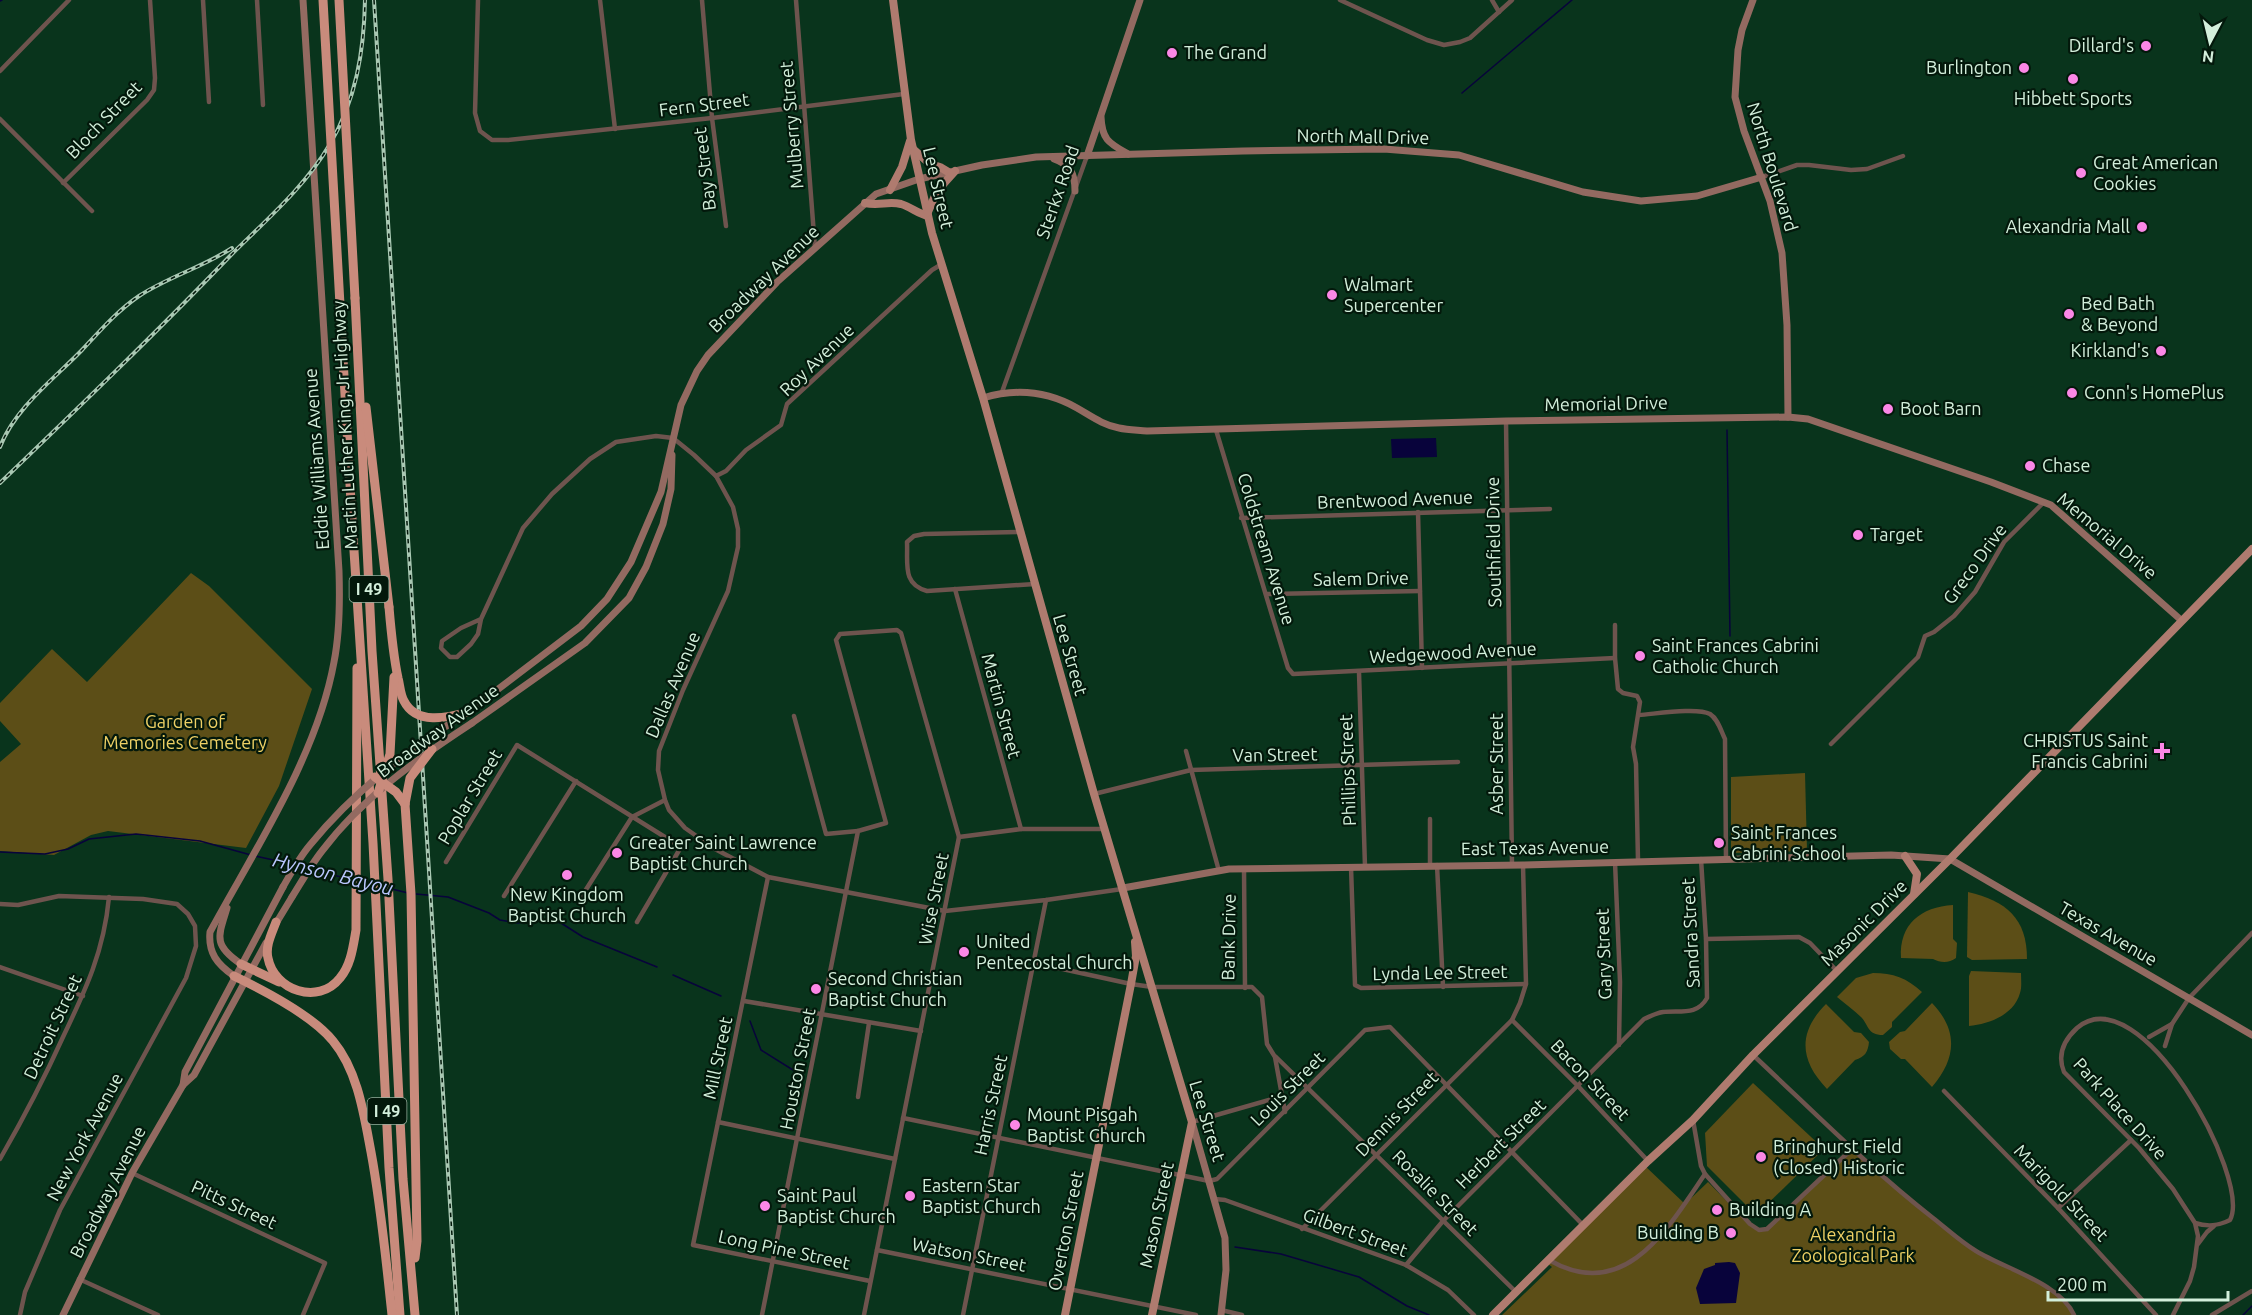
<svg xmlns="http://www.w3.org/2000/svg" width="2252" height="1315" font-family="Ubuntu,sans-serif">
<rect width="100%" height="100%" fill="#09341c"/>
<g fill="#5c4e17">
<polygon points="191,573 209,586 312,689 279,786 246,848 108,831 91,835 54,855 0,851 0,762 21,744 0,721 0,703 52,649 87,682"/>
<polygon points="1805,773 1807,851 1731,853 1731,777"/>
<path d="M1968,892C2006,901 2027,918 2027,959L1972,960L1967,957Z"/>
<path d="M1953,905V939L1957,943L1956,958C1949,963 1941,963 1933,959L1901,958C1899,924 1921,907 1953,905Z"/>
<path d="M1971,971L2021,973C2021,980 2022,987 2020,993C2014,1015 1989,1024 1969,1026V976Z"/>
<path d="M1873,973C1893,973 1907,978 1922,992L1892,1022V1027L1883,1035C1867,1035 1869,1025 1861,1017C1854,1010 1845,1004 1837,997L1856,978Z"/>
<path d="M1932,1003C1958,1030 1957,1058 1932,1087L1905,1059H1901L1890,1049L1889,1042L1900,1032L1905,1031Z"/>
<path d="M1826,1004L1854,1032L1861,1033L1869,1042C1868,1052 1865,1057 1855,1060L1827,1089C1799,1060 1798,1032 1826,1004Z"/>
<polygon points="1753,1083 1824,1149 1756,1215 1707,1166 1705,1133"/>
<polygon points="1853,1149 1873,1167 1974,1250 2038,1283 2059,1296 2074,1315 1502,1315 1552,1267 1548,1264 1644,1165 1685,1204 1708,1182 1750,1225 1763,1230"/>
</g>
<g fill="#08033b">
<polygon points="1436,438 1437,457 1392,458 1391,439"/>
<polygon points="1729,1262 1735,1263 1740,1273 1736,1303 1700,1304 1696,1288 1704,1269 1715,1265 1715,1263"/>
</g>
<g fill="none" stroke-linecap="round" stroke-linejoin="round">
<g stroke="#08033b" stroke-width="1.5">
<polyline points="0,1 2,0"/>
<polyline points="1462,93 1572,0"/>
<polyline points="1727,430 1730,636"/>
<polyline points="0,852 45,854 68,849 89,839 136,834 200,841 251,855"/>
<polyline points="255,856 292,864"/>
<polyline points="313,870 353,880"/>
<polyline points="360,881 370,883"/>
<polyline points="392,889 408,893"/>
<polyline points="416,894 448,897 489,913 500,920 518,923 540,919 561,923 583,937 657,967"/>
<polyline points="673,975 721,996"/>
<polyline points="750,1021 761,1050 801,1075"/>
<polyline points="1235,1247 1281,1254 1359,1277 1407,1306 1429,1315"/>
<polyline points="2243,1315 2252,1306"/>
</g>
<g stroke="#6e544e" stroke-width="4.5">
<polyline points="203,0 209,102"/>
<polyline points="257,0 263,105"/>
<polyline points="478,0 475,113 480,131 492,140 508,140 712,118 904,94"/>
<polyline points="600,0 615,129"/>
<polyline points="702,0 712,118 726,226"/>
<polyline points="796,0 815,248"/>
<polyline points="1340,0 1427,40 1444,45 1460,42 1470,38 1512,0"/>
<polyline points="1492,0 1499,12"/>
<polyline points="0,71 69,0"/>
<polyline points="0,119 92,211"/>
<polyline points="1762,177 1797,165 1809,165 1851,170 1867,169 1903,156"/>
<polyline points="63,183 147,100 154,90 155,78 150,0"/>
<polyline points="1002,392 1087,156"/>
<polyline points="1506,421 1512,865"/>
<polyline points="1216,430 1288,668 1293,674 1615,658"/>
<polyline points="716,476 726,471 746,450 781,425 787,404 932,270 942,264"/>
<polyline points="1418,512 1422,668"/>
<polyline points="1241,518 1550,509"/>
<path d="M1022,532L924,534L914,536L907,542C908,564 902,584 927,591L1035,584"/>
<polyline points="955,589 1021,829"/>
<polyline points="1266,594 1420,591"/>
<polyline points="481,619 461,628 442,641 441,648 450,657 457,657 471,644 478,634 481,619 523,528 552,494 590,459 616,442 656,436 673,438 694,455 716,476 733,507 738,529 738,547 728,591 683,690 659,751 658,770 665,800 669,810 685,828 715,849 768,877 945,911 1046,900 1122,889"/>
<polyline points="1615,625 1615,658 1618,689 1623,693 1637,696 1640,702 1633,747 1636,764 1638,861"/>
<polyline points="1359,672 1365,867"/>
<path d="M1639,715C1655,714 1697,707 1710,714C1718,719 1721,731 1725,739L1726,859"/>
<polyline points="794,716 826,834 858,831"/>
<polyline points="1831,744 1918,657 1925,636 1934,632 1954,616 1975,592 2004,542 2044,502"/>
<polyline points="1186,751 1219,871"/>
<polyline points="1094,794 1191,770 1458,762"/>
<polyline points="1430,819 1430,866"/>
<polyline points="959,837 1021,829 1106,829"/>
<polyline points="446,862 517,745 681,847 637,922"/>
<polyline points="1615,862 1620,982 1619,1045"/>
<polyline points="1437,865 1443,987"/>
<polyline points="1351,867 1355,985 1361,988 1526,984"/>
<polyline points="1244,869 1245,988"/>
<polyline points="768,877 693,1245 870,1281"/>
<polyline points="504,896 576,781"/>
<polyline points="580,899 632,817 665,800"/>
<polyline points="0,904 18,905 59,896 143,899 177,904 188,914 195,926 196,946 186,978 60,1210 25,1292 20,1315"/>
<polyline points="1706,939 1799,937 1810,943 1837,971"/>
<polyline points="1035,963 1131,984 1152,987 1252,987 1262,997 1267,1044 1275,1057 1285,1112"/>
<polyline points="0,967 83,996"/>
<polyline points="744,1001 921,1031"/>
<polyline points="1512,1020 1578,1086 1648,1161"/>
<polyline points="2149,1037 2172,1024"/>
<polyline points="2165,1046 2172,1024 2189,998 2252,933"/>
<path d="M1753,1055C1812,1110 1869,1168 1933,1218C1947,1229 1961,1242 1976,1251C2005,1269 2060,1283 2074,1315"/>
<polyline points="1276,1057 1516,1292"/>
<polyline points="1944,1091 2058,1208 2156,1315"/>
<polyline points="858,1097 869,1023"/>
<polyline points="903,1118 1209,1181 1217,1179 1365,1030 1390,1027 1583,1225"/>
<polyline points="1693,1120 1701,1166 1705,1174 1750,1224 1759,1230 1767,1229 1853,1148"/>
<polyline points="718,1122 895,1159"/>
<polyline points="1192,1122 1283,1096"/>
<path d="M0,1159C23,1119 44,1079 63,1037C86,989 104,951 109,897"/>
<polyline points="132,1173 325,1263 303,1315"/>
<polyline points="1215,1199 1225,1200 1406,1265 1448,1290 1474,1315"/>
<polyline points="2058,1208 2131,1140"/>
<polyline points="1302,1229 1512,1020 1520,1003 1526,984 1523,865"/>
<polyline points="2198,1244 2207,1232 2214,1226"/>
<polyline points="877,1250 1196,1315"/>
<path d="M1549,1260C1625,1304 1668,1228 1705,1174"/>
<path d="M1406,1265L1443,1221L1644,1019C1651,1016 1656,1013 1663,1012C1680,1010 1697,1016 1707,998L1706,939L1701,859"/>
<polyline points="79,1279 158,1315"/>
<polyline points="1221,1310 1242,1315"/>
<polyline points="762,1315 858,831 886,823 836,640 840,634 897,630 901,633 959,837 864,1315"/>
<polyline points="963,1315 1046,900"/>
<path d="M2173,1315L2190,1281L2194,1267L2198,1236L2195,1223L2173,1189L2139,1148L2064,1072C2057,1055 2064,1040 2077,1028C2140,974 2252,1179 2230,1220C2218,1226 2208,1227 2195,1223"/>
<polyline points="2212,1315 2252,1291"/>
</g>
<g stroke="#936a61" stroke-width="7">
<polyline points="1753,0 1742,30 1738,50 1735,97 1744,131 1770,201 1782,253 1787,325 1788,417"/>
<path d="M1101,117C1102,140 1109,143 1128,154"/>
<polyline points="1087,156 1140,0"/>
<path d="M1054,159C1071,165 1075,174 1075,191"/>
<path d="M983,398C1016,388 1047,391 1077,408C1091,416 1103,425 1119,428C1128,430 1138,430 1147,431L1506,421L1788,417L1808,419L1991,482L2051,505L2181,620"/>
<polyline points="468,712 581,626 607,599 631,562 661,492 681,405 697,371 708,355 777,282 876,194 919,179 982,165 1036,157 1243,151 1384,149 1459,155 1583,192 1641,201 1697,196 1762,177"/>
<polyline points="472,723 585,643 629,598 646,567 663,524 671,489 672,455"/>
<polyline points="1123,888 1229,869 1523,865 1891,855 1950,859 2252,1035"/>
<path d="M227,908C218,937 213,945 241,964"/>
<polyline points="275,925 292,897"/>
<path d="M234,976C217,964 208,953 210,932C255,849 317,756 334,662C340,632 340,602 339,571L303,0"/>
<polyline points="183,1085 185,1072 283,887"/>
<polyline points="1192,1122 1225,1238 1226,1270 1221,1315"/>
<polyline points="63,1315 132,1173 183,1085 194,1075 266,943"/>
</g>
<g stroke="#af7b6f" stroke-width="8">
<polyline points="893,0 911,140 932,233 983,398 1094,794 1192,1122 1152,1315"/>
<polyline points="913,149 930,164 940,167 950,173"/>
<polyline points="890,190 902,167 910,141"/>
<path d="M865,203C879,206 888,201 901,204C911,207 918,214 928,216"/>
<polyline points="928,212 937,191 955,171"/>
<polyline points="1905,856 1917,874 1914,894"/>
<polyline points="1065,1315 1131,984 1136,956 1135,942"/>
<polyline points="1493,1315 1648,1161 1693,1120 1753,1055 1950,859 2252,549"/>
</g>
<g stroke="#c98b7c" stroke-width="9">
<polyline points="355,298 372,651 388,879 403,1179 415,1315"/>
<polyline points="366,407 389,607"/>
<polyline points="352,520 373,843 389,1168 400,1315"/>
<polyline points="405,804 411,894 417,1241 415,1258"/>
<path d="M276,922C272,933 265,946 268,958C274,990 318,1006 340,978C351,965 353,947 356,930L357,668"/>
<polyline points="241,964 279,982"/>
<path d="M234,976C263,990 313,1016 333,1041C358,1071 364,1115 371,1152C381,1206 386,1260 392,1315"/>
</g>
<g stroke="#a9c8b3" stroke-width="4">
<g id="rail">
<polyline points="374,0 457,1315"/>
<path d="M0,447C15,408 54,379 82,350C100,331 117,311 139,296C168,277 203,267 232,248"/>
<path d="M0,483C78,408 155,334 230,256C265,221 305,187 330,144C356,100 364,51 365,0"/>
</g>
</g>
<use href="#rail" stroke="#03180b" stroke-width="1.5" stroke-dasharray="4.5" stroke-linecap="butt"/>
<g stroke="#936a61" stroke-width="7">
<path d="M283,887C291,873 299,858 310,845C353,792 406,752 463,715"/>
<path d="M292,897C302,881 311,865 322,851C362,798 417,759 472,723"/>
</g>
<g stroke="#c98b7c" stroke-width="9">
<polyline points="323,0 352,520"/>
<polyline points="339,0 355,298"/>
<path d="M389,607C391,631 393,654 398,678C400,685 400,694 404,701C416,725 447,718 468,712"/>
<polyline points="375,777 396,792 405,804"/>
<polyline points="378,793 390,754 394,677"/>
<polyline points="405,804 410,778 432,749"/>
</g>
</g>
<g fill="#fb87e6" stroke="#03180b" stroke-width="2">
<circle cx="2146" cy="46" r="6"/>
<circle cx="1172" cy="53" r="6"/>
<circle cx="2024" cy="68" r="6"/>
<circle cx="2073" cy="79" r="6"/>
<circle cx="2081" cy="173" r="6"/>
<circle cx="2142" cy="227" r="6"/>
<circle cx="1332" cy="295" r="6"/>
<circle cx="2069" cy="314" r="6"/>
<circle cx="2161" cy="351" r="6"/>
<circle cx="2072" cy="393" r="6"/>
<circle cx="1888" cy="409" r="6"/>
<circle cx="2030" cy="466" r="6"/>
<circle cx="1858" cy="535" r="6"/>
<circle cx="1640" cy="656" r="6"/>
<path d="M2159 742h6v6h6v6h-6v6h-6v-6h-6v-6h6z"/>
<circle cx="1719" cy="843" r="6"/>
<circle cx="617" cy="853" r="6"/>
<circle cx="567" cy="875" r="6"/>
<circle cx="964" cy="952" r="6"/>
<circle cx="816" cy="989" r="6"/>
<circle cx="1015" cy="1125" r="6"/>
<circle cx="1761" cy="1157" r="6"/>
<circle cx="910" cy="1196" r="6"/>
<circle cx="765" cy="1206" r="6"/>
<circle cx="1717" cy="1210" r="6"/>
<circle cx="1731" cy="1233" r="6"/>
</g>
<g text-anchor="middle" stroke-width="4.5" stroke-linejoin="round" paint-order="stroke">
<g fill="#03180b" stroke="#95ae9d" stroke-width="1.5">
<rect x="349.5" y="576" width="39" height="26" rx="4.5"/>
<rect x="367.5" y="1098" width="39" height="26" rx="4.5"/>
</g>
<g font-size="16" font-weight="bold" fill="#d3efdb">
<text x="369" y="595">I 49</text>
<text x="387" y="1117">I 49</text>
</g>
<g font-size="18" fill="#d3efdb" stroke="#03180b" text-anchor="start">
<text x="2134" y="52" text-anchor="end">Dillard's</text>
<text x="1184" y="59">The Grand</text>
<text x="2012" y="74" text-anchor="end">Burlington</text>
<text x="2073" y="105" text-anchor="middle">Hibbett Sports</text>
<text x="2093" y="169">Great American<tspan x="2093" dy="21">Cookies</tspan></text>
<text x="2130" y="233" text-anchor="end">Alexandria Mall</text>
<text x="1344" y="291">Walmart<tspan x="1344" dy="21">Supercenter</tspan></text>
<text x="2081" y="310">Bed Bath<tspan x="2081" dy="21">&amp; Beyond</tspan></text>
<text x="2149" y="357" text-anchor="end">Kirkland's</text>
<text x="2084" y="399">Conn's HomePlus</text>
<text x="1900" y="415">Boot Barn</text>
<text x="2042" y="472">Chase</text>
<text x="1870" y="541">Target</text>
<text x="1652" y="652">Saint Frances Cabrini<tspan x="1652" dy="21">Catholic Church</tspan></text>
<text x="2148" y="747" text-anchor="end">CHRISTUS Saint<tspan x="2148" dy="21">Francis Cabrini</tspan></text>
<text x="1731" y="839">Saint Frances<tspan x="1731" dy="21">Cabrini School</tspan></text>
<text x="629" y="849">Greater Saint Lawrence<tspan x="629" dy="21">Baptist Church</tspan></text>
<text x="567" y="901" text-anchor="middle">New Kingdom<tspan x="567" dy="21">Baptist Church</tspan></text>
<text x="976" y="948">United<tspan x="976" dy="21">Pentecostal Church</tspan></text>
<text x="828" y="985">Second Christian<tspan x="828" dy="21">Baptist Church</tspan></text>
<text x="1027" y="1121">Mount Pisgah<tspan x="1027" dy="21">Baptist Church</tspan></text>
<text x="1773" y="1153">Bringhurst Field<tspan x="1773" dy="21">(Closed) Historic</tspan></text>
<text x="922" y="1192">Eastern Star<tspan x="922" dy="21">Baptist Church</tspan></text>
<text x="777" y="1202">Saint Paul<tspan x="777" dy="21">Baptist Church</tspan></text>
<text x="1729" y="1216">Building A</text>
<text x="1719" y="1239" text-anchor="end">Building B</text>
</g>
<g font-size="18" fill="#d3efdb" stroke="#03180b">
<text transform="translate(704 105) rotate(-7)" y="6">Fern Street</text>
<text transform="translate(104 120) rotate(-46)" y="6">Bloch Street</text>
<text transform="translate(792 125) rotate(-95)" y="6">Mulberry Street</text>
<text transform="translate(1363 137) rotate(1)" y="6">North Mall Drive</text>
<text transform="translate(1772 167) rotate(73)" y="6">North Boulevard</text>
<text transform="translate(705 169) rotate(-97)" y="6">Bay Street</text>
<text transform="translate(938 188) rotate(77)" y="6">Lee Street</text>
<text transform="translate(1058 192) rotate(-71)" y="6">Sterkx Road</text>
<text transform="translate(764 279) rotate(-44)" y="6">Broadway Avenue</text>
<text transform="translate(817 360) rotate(-44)" y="6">Roy Avenue</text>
<text transform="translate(1606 404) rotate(-1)" y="6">Memorial Drive</text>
<text transform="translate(345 425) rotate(-93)" y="6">Martin Luther King, Jr Highway</text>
<text transform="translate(317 459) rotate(-94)" y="6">Eddie Williams Avenue</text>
<text transform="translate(1395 500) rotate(-2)" y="6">Brentwood Avenue</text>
<text transform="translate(2107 536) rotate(40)" y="6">Memorial Drive</text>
<text transform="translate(1494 542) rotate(-91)" y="6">Southfield Drive</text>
<text transform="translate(1266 549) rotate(73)" y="6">Coldstream Avenue</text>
<text transform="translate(1975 564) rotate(-54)" y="6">Greco Drive</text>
<text transform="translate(1361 579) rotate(-1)" y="6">Salem Drive</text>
<text transform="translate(1453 653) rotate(-3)" y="6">Wedgewood Avenue</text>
<text transform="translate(1070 655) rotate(74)" y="6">Lee Street</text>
<text transform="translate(673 685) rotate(-67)" y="6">Dallas Avenue</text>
<text transform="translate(1001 706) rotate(75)" y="6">Martin Street</text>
<text transform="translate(438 731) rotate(-36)" y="6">Broadway Avenue</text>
<text transform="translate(1275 755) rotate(-1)" y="6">Van Street</text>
<text transform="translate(1497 764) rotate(-90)" y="6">Asber Street</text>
<text transform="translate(1348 770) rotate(-92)" y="6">Phillips Street</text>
<text transform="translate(470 797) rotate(-59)" y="6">Poplar Street</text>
<text transform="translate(1535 848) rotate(-1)" y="6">East Texas Avenue</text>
<text transform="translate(934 899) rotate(-79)" y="6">Wise Street</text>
<text transform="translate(1864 923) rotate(-45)" y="6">Masonic Drive</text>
<text transform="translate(1691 933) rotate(-93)" y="6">Sandra Street</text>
<text transform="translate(2108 934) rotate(30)" y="6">Texas Avenue</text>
<text transform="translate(1229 937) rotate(-89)" y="6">Bank Drive</text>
<text transform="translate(1604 954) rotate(-92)" y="6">Gary Street</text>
<text transform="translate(1440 973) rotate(-1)" y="6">Lynda Lee Street</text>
<text transform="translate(53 1027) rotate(-65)" y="6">Detroit Street</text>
<text transform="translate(718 1058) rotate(-78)" y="6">Mill Street</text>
<text transform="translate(798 1069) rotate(-79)" y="6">Houston Street</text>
<text transform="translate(1590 1080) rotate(46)" y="6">Bacon Street</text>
<text transform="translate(1288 1089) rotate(-45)" y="6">Louis Street</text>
<text transform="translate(991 1105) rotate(-78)" y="6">Harris Street</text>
<text transform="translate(2120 1109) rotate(48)" y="6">Park Place Drive</text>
<text transform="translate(1397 1114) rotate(-46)" y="6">Dennis Street</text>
<text transform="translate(1207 1121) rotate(73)" y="6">Lee Street</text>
<text transform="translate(85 1137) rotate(-62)" y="6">New York Avenue</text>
<text transform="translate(1501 1144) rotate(-45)" y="6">Herbert Street</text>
<text transform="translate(108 1192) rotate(-63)" y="6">Broadway Avenue</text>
<text transform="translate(1435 1193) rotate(45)" y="6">Rosalie Street</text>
<text transform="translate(2061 1193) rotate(46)" y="6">Marigold Street</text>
<text transform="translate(234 1205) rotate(25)" y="6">Pitts Street</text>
<text transform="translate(1157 1215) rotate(-78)" y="6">Mason Street</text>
<text transform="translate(1066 1231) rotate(-79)" y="6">Overton Street</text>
<text transform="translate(1355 1233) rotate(20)" y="6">Gilbert Street</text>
<text transform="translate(784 1250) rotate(12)" y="6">Long Pine Street</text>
<text transform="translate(969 1255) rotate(11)" y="6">Watson Street</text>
</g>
<g font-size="18" fill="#edd065" stroke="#03180b">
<text x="185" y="728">Garden of<tspan x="185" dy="21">Memories Cemetery</tspan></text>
<text x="1853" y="1241">Alexandria<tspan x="1853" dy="21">Zoological Park</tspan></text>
</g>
<g font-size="20" font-style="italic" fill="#bac7fe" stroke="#03180b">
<text transform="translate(333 874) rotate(14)" y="7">Hynson Bayou</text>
</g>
</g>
<g transform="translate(2210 42) rotate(187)" stroke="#03180b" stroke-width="4.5" paint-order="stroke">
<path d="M0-4.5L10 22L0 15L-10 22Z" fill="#d3efdb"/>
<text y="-9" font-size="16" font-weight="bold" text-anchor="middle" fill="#d3efdb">N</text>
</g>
<path d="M2048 1291v9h180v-9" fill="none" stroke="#d3efdb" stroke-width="3"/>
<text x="2057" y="1291" font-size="18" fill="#d3efdb" stroke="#03180b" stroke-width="4.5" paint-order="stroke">200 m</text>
</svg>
